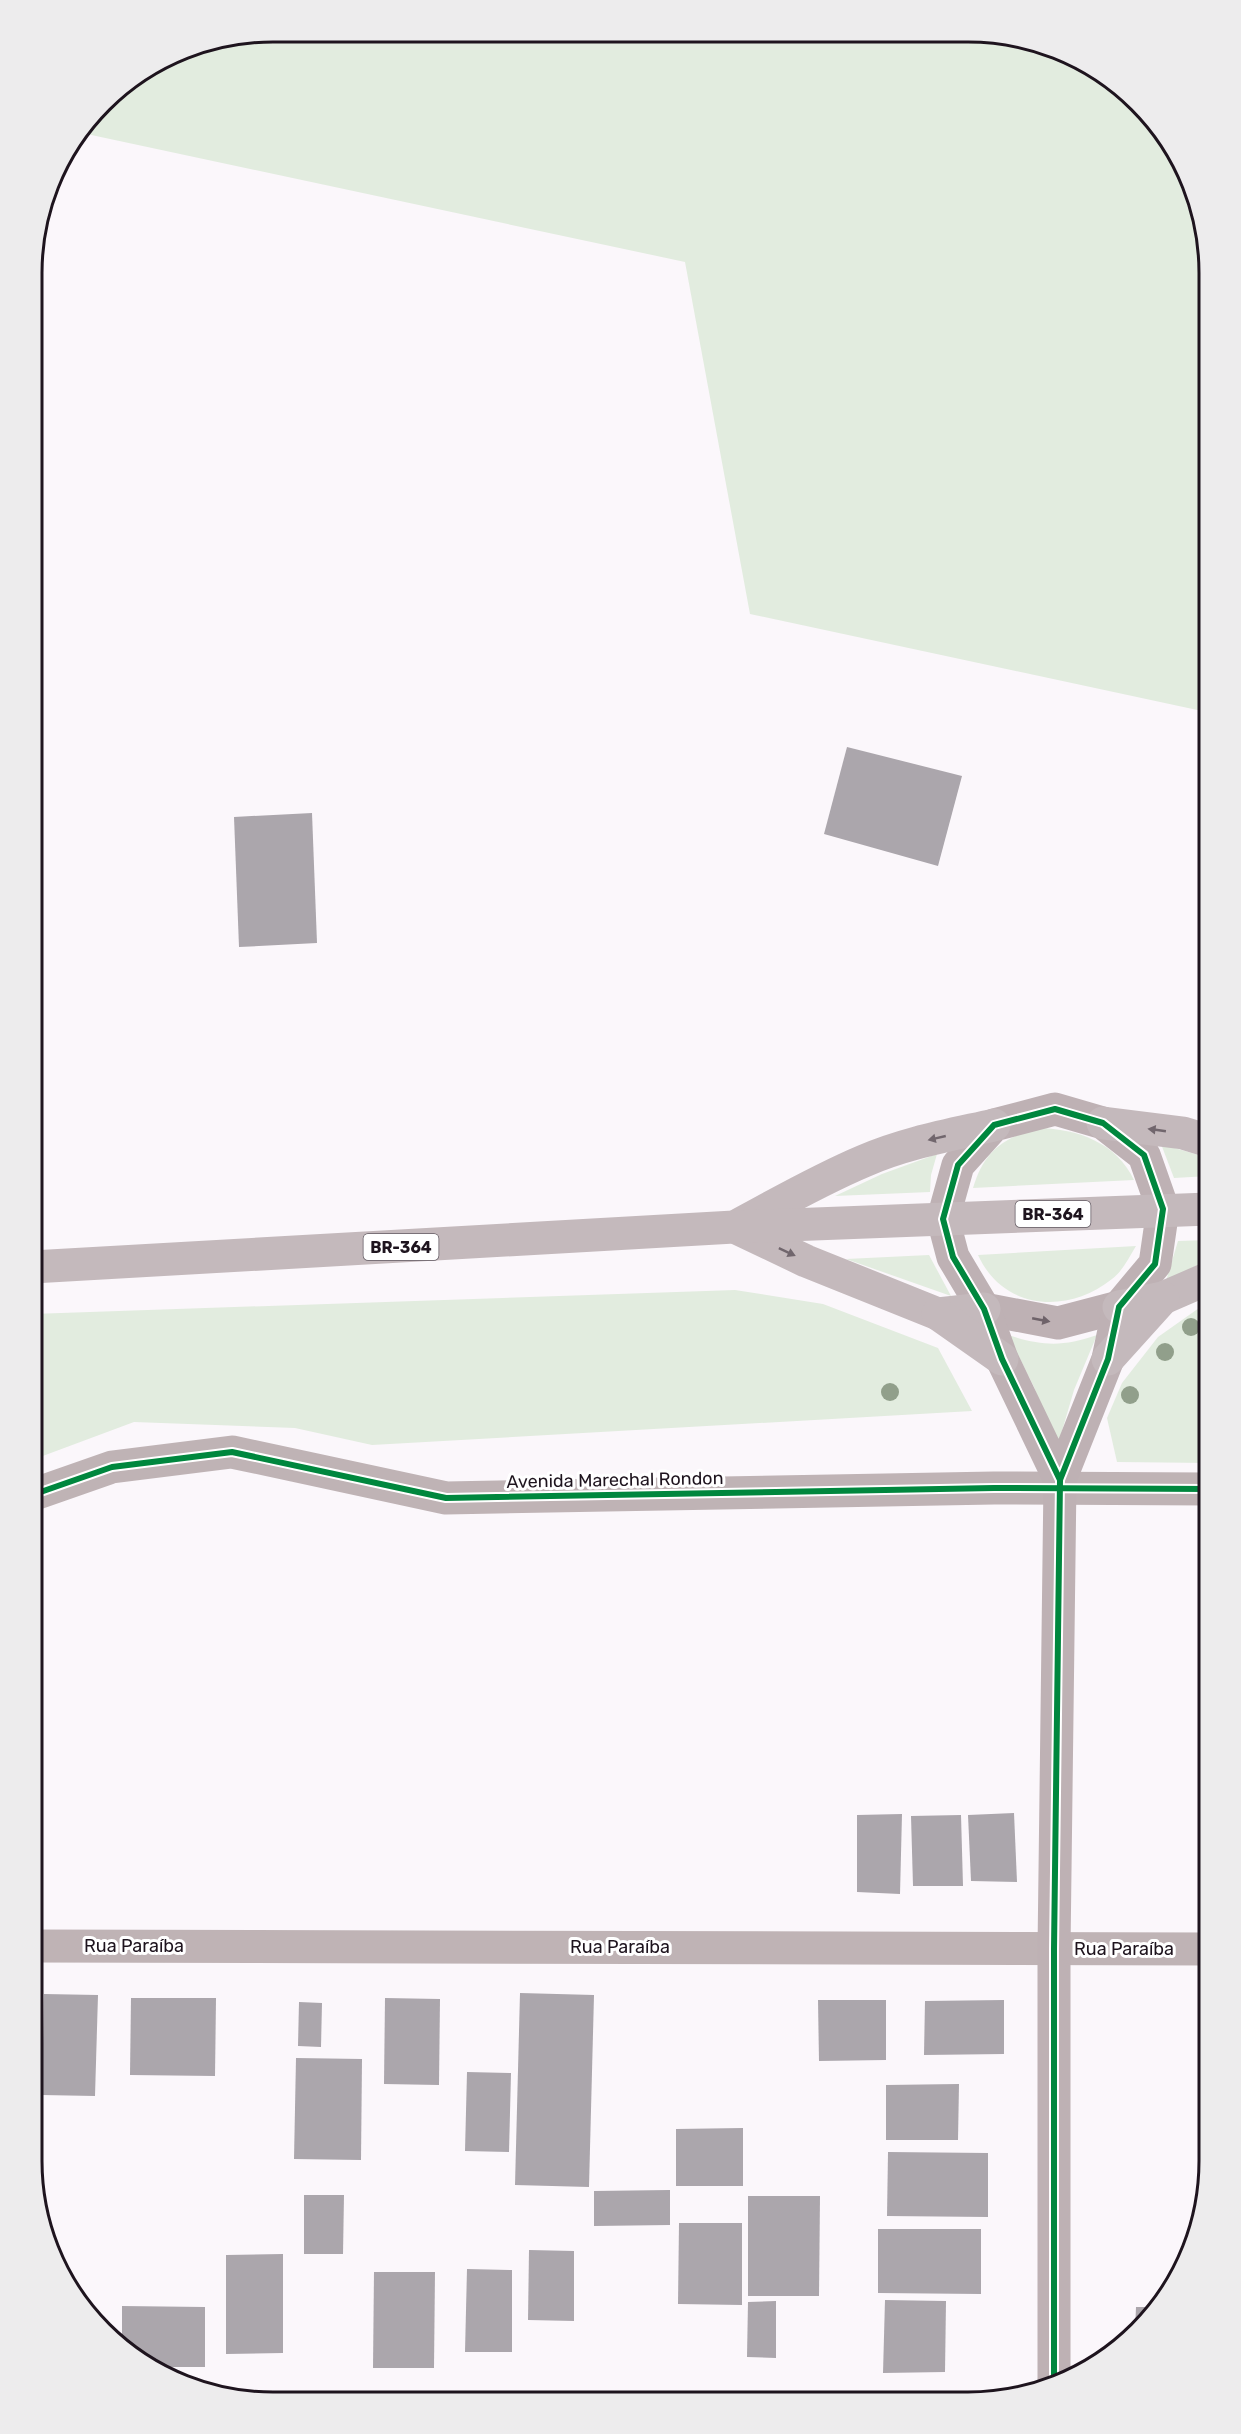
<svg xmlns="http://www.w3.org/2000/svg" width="1241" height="2434" font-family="Rubik,sans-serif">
<rect width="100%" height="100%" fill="#fbf7fb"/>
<g fill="#e2ecdf">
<polygon points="273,32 1014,36 1074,56 1127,91 1169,139 1197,196 1205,245 1202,246 1202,711 750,614 685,262 82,133 114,92 181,50"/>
<path d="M1039,1128C1077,1129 1116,1142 1134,1180L973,1188C984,1151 1003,1138 1039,1128Z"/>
<polygon points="1161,1144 1209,1158 1209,1176 1174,1178"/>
<polygon points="937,1154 931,1175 930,1192 835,1196 882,1174"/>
<polygon points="1209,1240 1209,1259 1166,1281 1178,1241"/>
<path d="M1136,1246C1129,1257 1123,1271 1112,1279C1067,1315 1003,1310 978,1255Z"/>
<polygon points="929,1255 951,1296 846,1259"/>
<polygon points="735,1290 823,1304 938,1348 972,1411 372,1445 295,1428 134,1422 32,1460 32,1314"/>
<polygon points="1209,1301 1209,1463 1117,1462 1107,1418 1122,1383 1158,1337"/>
<path d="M1008,1335C1042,1346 1063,1347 1097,1335L1074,1390L1057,1448L1034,1387Z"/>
</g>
<g fill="#aba6ac">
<polygon points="847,747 962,776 938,866 824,834"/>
<polygon points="312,813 317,943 239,947 234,817"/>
<polygon points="1014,1813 1017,1882 971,1881 968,1815"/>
<polygon points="902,1814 900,1894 857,1892 857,1815"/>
<polygon points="961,1815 963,1886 913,1886 911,1816"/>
<polygon points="520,1993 594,1995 589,2187 515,2185"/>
<polygon points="44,1994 98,1995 95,2096 42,2095"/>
<polygon points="131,1998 216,1998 215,2076 130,2075"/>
<polygon points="385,1998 440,1999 439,2085 384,2084"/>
<polygon points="818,2000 886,2000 886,2060 819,2061"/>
<polygon points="1004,2000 1004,2054 924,2055 925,2001"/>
<polygon points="299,2002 322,2003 321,2047 298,2046"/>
<polygon points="296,2058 362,2059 361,2160 294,2159"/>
<polygon points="467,2072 511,2073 509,2152 465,2151"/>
<polygon points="959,2084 958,2140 886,2140 886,2085"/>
<polygon points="743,2128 743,2186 676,2186 676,2129"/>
<polygon points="888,2152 988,2153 988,2217 887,2216"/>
<polygon points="670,2190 670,2225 594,2226 594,2191"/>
<polygon points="304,2195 344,2195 343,2254 304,2254"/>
<polygon points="748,2196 820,2196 819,2296 748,2296"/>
<polygon points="679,2223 742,2223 742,2305 678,2304"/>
<polygon points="878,2229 981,2229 981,2294 878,2293"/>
<polygon points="529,2250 574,2251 574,2321 528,2320"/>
<polygon points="283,2254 283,2353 226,2354 226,2255"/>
<polygon points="467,2269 512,2270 512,2352 465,2352"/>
<polygon points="374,2272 435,2272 434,2368 373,2368"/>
<polygon points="73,2296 84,2296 84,2309"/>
<polygon points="885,2300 946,2301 945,2372 883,2373"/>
<polygon points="776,2301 776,2358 747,2357 748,2302"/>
<polygon points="122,2306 205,2307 205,2367 151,2367 122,2348"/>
<polygon points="1136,2307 1160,2307 1135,2331"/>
</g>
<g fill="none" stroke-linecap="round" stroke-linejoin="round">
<g stroke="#bfb3b5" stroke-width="33">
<polyline points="32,1495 112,1467 232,1452 446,1498 994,1488 1209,1489"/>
<polyline points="32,1946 1209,1949"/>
</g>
<g stroke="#beb1b4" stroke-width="33">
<polyline points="984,1309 1058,1323 1119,1307"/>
<polyline points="1054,2385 1054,1949 1060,1480 1108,1359 1119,1307 1155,1264 1163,1209 1144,1155 1103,1123 1055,1109 994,1125 958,1165 943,1219 953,1257 984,1309 1002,1359 1060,1480"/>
</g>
<g stroke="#c4b9bc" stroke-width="33">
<polyline points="1103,1123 1183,1133 1209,1141"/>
<path d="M740,1224C781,1202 821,1179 864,1161C905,1143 950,1135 994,1125"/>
<polyline points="739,1229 806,1261 938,1314 984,1309"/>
<polyline points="32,1267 734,1227 1209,1209"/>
<polyline points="1119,1307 1163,1298 1209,1278"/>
<polyline points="938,1314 1002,1359"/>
<polyline points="1108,1359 1163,1298"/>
</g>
<g stroke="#fff" stroke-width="10">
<g id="cycleway">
<polyline points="32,1495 112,1467 232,1452 446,1498 994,1488 1209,1489"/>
<polyline points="1054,2385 1054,1949 1060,1480 1108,1359 1119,1307 1155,1264 1163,1209 1144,1155 1103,1123 1055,1109 994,1125 958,1165 943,1219 953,1257 984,1309 1002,1359 1060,1480"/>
</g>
</g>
<use href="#cycleway" stroke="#00873e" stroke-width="6"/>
</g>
<g fill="#919f8b">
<circle cx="1191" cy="1327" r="9"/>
<circle cx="1165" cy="1352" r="9"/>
<circle cx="890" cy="1392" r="9"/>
<circle cx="1130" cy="1395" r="9"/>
</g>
<defs><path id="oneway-solid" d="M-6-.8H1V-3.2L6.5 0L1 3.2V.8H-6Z" transform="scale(1.5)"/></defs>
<g fill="#71666d">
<use href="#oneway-solid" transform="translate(1157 1130) rotate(-172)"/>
<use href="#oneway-solid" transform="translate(937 1138) rotate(167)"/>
<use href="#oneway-solid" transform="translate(787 1252) rotate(25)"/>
</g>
<use fill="#6e6269" href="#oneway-solid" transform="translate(1041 1320) rotate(11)"/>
<g text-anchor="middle" stroke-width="6" stroke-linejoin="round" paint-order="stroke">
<g fill="#fff" stroke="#625a62" stroke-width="1.5">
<rect x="1015.5" y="1201" width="75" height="26" rx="4.5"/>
<rect x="363.5" y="1234" width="75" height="26" rx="4.5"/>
</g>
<g font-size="16" font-weight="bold" fill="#1e141e">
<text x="1053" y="1220">BR-364</text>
<text x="401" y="1253">BR-364</text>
</g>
<g font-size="18" fill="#1e141e" stroke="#fff">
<text transform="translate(615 1480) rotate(-1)" y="6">Avenida Marechal Rondon</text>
<text x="134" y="1952">Rua Paraíba</text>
<text x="620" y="1953">Rua Paraíba</text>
<text x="1124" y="1955">Rua Paraíba</text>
</g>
</g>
<path d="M0 0H1241V2434H0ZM273 42H968A231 231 0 0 1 1199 273V2161A231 231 0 0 1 968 2392H273A231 231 0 0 1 42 2161V273A231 231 0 0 1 273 42Z" fill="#edeced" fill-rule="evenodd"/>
<path fill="none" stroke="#1e141e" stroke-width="3" d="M273 42H968A231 231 0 0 1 1199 273V2161A231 231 0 0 1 968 2392H273A231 231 0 0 1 42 2161V273A231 231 0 0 1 273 42Z"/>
</svg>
